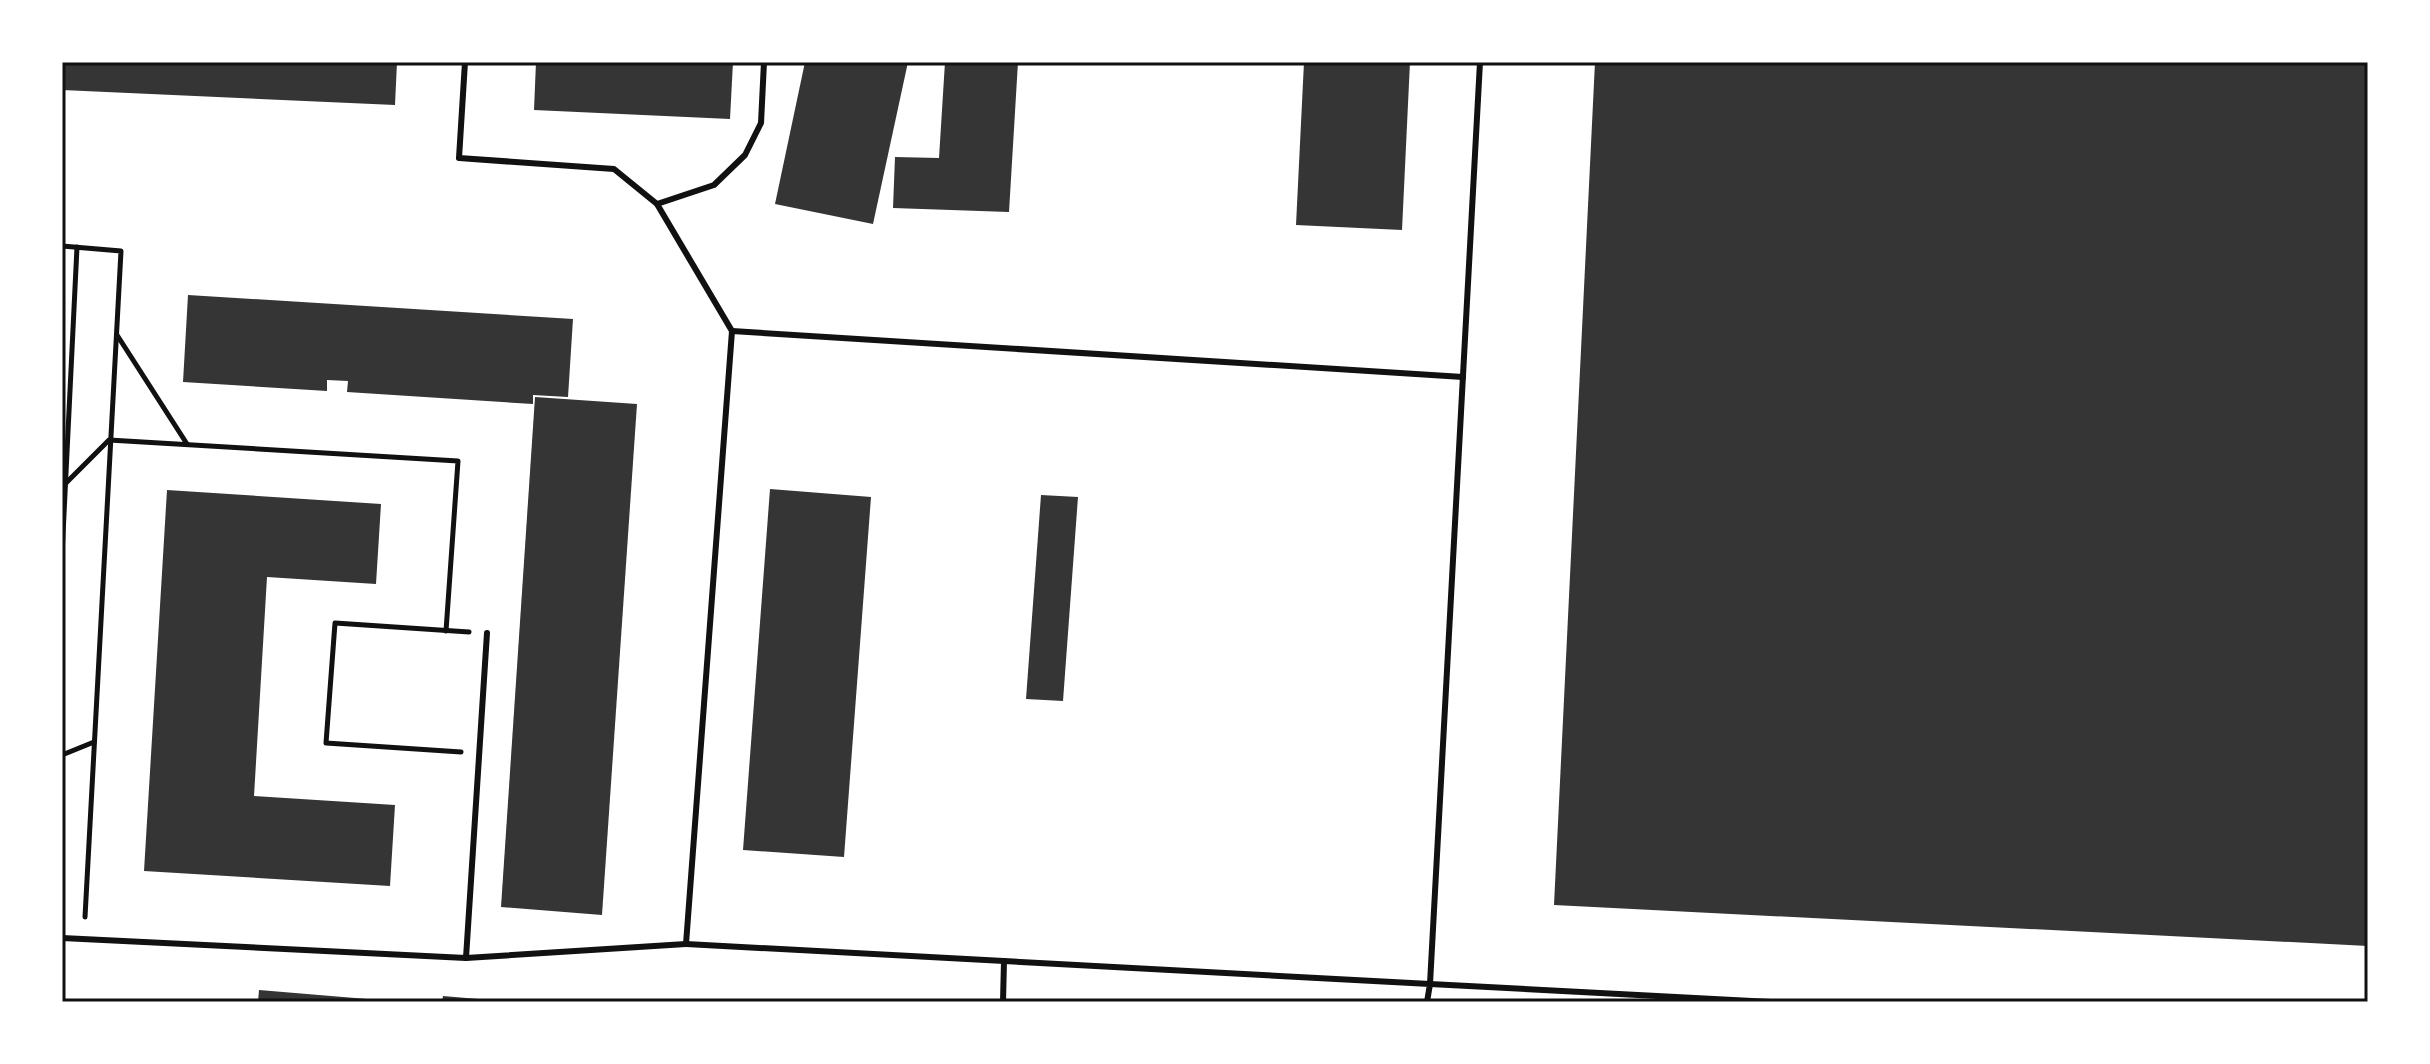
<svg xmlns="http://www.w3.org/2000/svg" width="2430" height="1064" font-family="Inter,sans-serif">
<rect width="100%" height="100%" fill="#fff"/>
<g fill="#353535">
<polygon points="62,62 397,62 395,105 62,90"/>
<polygon points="536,62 733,62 730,119 534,110"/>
<polygon points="805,62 908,62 873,224 775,204"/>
<polygon points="945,62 1018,62 1009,212 893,208 895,157 939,158"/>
<polygon points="1304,62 1410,62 1402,230 1296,225"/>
<polygon points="1595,62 2368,62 2368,946 1554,905"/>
<polygon points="188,295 573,319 568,397 533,395 533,404 347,392 348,381 327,380 327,391 183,382"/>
<polygon points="535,397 637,404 602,915 501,907"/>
<polygon points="770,489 871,497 844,857 743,850"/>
<polygon points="167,490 381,504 376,584 267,577 254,796 395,805 390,886 144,871"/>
<polygon points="1041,495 1078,497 1063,701 1026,699"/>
<polygon points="259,990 379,1000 379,1002 258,1002"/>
<polygon points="443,996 490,1000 490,1002 442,1002"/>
</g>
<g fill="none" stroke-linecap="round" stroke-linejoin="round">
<g stroke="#111" stroke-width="5">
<polyline points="62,246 121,251 85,917"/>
<polyline points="117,335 187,444"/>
<polyline points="65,484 109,440 458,461 446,631"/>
<polyline points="62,555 77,247"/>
<polyline points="461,752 326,743 335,623 469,632"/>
<polyline points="62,755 94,742"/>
</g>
<g stroke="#111" stroke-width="6">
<polyline points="465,62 459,158 614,169 657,204 732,331"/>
<polyline points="1480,62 1430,984 1771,1002"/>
<polyline points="657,204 714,185 745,155 761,123 764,62"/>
<polyline points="62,938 466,958 487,633"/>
<polyline points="686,944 1430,984 1427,1002"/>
<polyline points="466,958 686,944 732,331 1463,377"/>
<polyline points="1003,1002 1004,961"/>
</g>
</g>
<rect width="2430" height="1064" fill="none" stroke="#ffffff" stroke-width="128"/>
<rect x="64" y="64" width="2302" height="936" fill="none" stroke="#111" stroke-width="3"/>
</svg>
